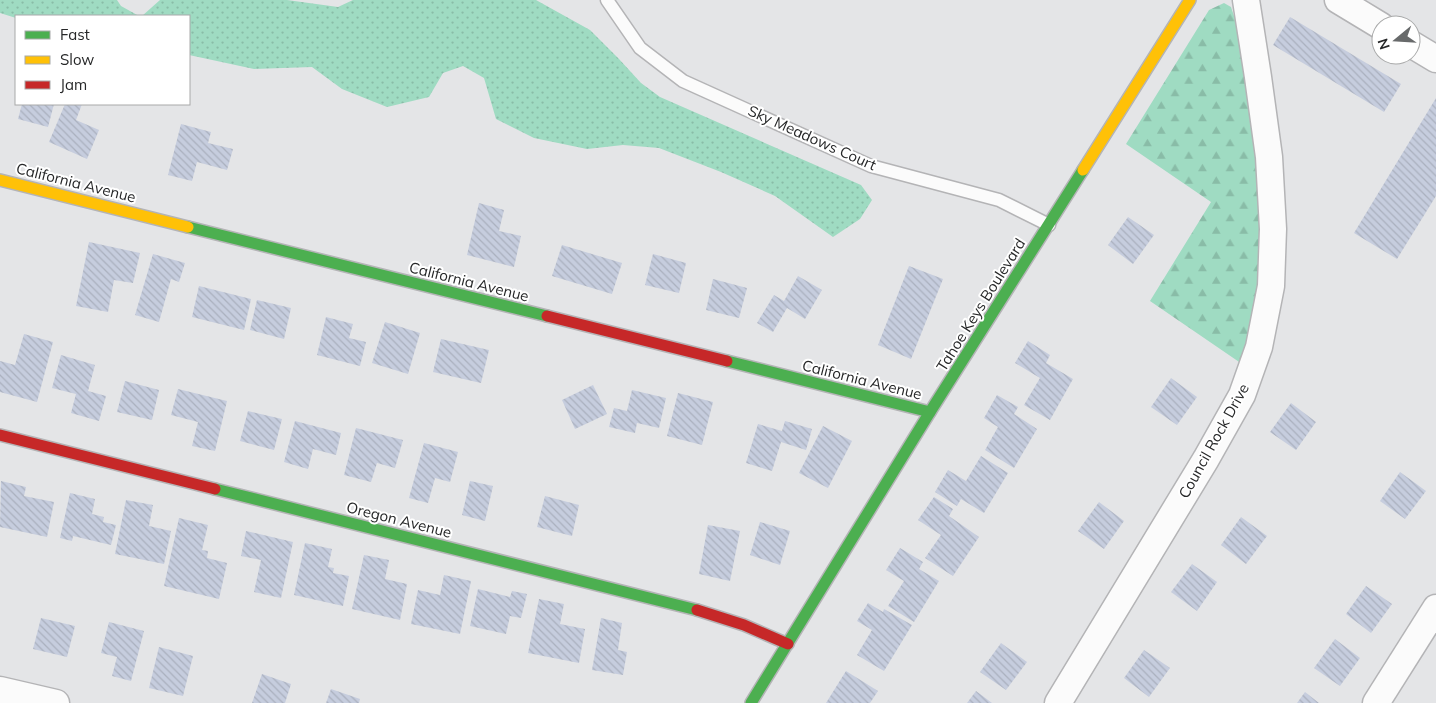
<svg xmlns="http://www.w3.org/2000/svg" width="1436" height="703" font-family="Mulish,sans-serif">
<defs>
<pattern id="grass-dots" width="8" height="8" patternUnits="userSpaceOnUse" patternTransform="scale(1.25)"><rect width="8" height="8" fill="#9fdbc2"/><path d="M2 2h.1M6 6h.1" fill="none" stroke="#89bca7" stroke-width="1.8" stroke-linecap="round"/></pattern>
<pattern id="forest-firs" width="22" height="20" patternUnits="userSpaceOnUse" patternTransform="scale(1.25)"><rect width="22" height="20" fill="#9fdbc2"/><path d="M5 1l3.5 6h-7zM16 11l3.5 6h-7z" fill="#89bca7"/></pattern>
<pattern id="building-back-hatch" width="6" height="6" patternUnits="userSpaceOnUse" patternTransform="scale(1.25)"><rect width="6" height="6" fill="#c6cdde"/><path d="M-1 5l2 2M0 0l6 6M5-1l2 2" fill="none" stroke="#aab0be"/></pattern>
</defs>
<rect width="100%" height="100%" fill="#e4e5e7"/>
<g fill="url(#grass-dots)">
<polygon points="0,0 117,0 121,6 139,16 16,16 16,18 0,13"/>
<polygon points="160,0 287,0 338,7 353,0 536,0 590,30 619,59 641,83 660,97 861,185 872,200 860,219 833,237 775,196 721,172 659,148 623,145 587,149 534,138 496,119 484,78 463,66 443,73 429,97 387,107 342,89 312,67 254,69 189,55 189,16 142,16"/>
</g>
<polygon fill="url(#forest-firs)" points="1224,3 1231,7 1238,28 1256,147 1262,231 1256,311 1245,366 1150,301 1211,202 1126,144 1209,10"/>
<g fill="url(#building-back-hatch)">
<polygon points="1290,17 1401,84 1384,112 1273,45"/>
<polygon points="1436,98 1436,196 1397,259 1354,233"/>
<polygon points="22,104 54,104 48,127 18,119"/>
<polygon points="65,104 82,104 76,120 99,130 87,159 49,142"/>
<polygon points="181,124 211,132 208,143 233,149 227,170 197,162 192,181 168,175"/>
<polygon points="479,203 504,210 499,231 521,236 514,267 467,255"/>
<polygon points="1128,217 1154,235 1133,264 1108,245"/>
<polygon points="89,242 140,253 133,283 114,280 108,312 76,306"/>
<polygon points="562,245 622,263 612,294 552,276"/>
<polygon points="153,254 185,263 179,282 171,279 159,322 135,315"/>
<polygon points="653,254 686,263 679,293 645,285"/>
<polygon points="909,266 943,279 911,359 878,345"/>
<polygon points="798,276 822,290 805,319 787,308 773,332 757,323 774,295 784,301"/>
<polygon points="713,279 747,288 739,318 706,310"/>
<polygon points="199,286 251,299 244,330 192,317"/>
<polygon points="257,300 291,308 284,339 250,330"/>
<polygon points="326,317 353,324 349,338 366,342 360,366 317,355"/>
<polygon points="385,322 420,333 408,374 372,363"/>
<polygon points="24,334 53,342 37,402 0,392 0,361 15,365"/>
<polygon points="441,339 489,350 481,383 433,372"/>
<polygon points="1028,341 1050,355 1046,363 1073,379 1050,420 1024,405 1040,378 1015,363"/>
<polygon points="61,355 95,365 88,391 106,396 99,421 71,413 76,394 52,388"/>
<polygon points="1171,378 1197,397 1177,425 1151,407"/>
<polygon points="125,381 159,390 152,420 117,412"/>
<polygon points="593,385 607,414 575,429 562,400"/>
<polygon points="178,389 227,401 215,451 192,446 198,422 171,415"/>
<polygon points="632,390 666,398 659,428 637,423 635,433 609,427 614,408 627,411"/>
<polygon points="678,393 713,402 702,445 667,436"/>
<polygon points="997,395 1018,407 1014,414 1037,429 1014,468 985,450 998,427 984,418"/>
<polygon points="1291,403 1316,422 1296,450 1270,432"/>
<polygon points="248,411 282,419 274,450 240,441"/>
<polygon points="295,421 341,433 336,455 313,449 308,469 284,462"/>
<polygon points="785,421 812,429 806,450 781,442 772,471 746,463 758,424 782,431"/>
<polygon points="823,426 852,441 828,488 799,473"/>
<polygon points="356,428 403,440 395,468 377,463 371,482 344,475"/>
<polygon points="424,443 458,452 450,482 435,478 428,503 409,498"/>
<polygon points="981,456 1008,473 984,513 961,499 957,506 935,492 948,470 966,481"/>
<polygon points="1400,472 1426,491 1405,519 1380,501"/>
<polygon points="1,481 26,487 24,496 54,502 47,537 0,527"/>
<polygon points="470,481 493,486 485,521 462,515"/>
<polygon points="70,493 95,499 92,514 104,517 103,522 116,525 111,545 73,536 72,541 60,538"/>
<polygon points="545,496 579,505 572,536 537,527"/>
<polygon points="934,497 953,509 949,516 979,537 953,576 925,558 941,535 918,520"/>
<polygon points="126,500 153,505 149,526 171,531 164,564 115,554"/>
<polygon points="1099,502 1124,521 1104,549 1078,531"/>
<polygon points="1241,517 1267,536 1246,564 1221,545"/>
<polygon points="179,518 208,525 202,550 208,551 207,558 227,563 219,599 164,586"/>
<polygon points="760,522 790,531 780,565 750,555"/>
<polygon points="708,525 740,531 730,581 699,574"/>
<polygon points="246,531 293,542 281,598 254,592 261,560 241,556"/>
<polygon points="305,543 332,549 328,567 334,568 333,573 349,576 343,606 294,595"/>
<polygon points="900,548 923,562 919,569 939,581 914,622 888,606 904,581 886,570"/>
<polygon points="364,555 389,560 385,579 407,584 400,620 352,609"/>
<polygon points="1192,564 1217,582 1197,611 1171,592"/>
<polygon points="444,575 471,581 460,634 411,624 418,590 440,595"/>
<polygon points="1366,586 1392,604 1371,633 1346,614"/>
<polygon points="478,589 510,597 512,591 527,594 521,618 510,616 506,634 470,626"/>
<polygon points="539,599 564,604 560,624 585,629 579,663 528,653"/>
<polygon points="868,603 883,612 884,609 912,625 884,671 857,655 872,630 857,621"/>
<polygon points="41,618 75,626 67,657 33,649"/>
<polygon points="601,618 622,623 618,650 627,652 623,675 592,670"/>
<polygon points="109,622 144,631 131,681 112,676 117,657 101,653"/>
<polygon points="1335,639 1360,658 1340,686 1314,668"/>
<polygon points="1001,643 1027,662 1006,690 980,672"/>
<polygon points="159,647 193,656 183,696 149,688"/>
<polygon points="1144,650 1170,668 1149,697 1124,678"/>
<polygon points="846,671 878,691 870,703 826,703"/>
<polygon points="262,674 291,684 285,703 252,703"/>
<polygon points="331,689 360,699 359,703 326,703"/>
<polygon points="976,691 992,703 967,703"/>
<polygon points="1305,692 1319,703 1297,703"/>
</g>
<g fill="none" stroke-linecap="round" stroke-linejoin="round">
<g stroke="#b4b4b6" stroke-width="15">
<polyline id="lane" points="607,0 640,48 683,81 871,166 999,200 1049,225"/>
</g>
<g stroke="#b4b4b6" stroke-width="29">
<g id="street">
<polyline points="1338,0 1381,26"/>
<polyline points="1411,44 1436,59"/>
<polyline points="0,690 56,703"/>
<polyline points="1058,703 1206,459 1242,395 1259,347 1271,286 1273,229 1269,157 1258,77 1246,0"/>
<polyline points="1376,703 1436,608"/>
</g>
</g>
<g stroke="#b4b4b6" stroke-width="14">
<g id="fast">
<polyline points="188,227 547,316"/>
<polyline points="727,361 930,412"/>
<polyline points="215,489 697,610"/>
<polyline points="751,703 930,412 1083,170"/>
</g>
</g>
<g stroke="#b4b4b6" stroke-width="14">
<g id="slow">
<polyline points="1083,170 1190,0"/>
<polyline points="0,180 188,227"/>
</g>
</g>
<g stroke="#b4b4b6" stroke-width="14">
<g id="jam">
<polyline points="547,316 727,361"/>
<polyline points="0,435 215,489"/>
<polyline points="697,610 744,625 788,644"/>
</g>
</g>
<use href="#lane" stroke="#fbfbfb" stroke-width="12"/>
<use href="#street" stroke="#fbfbfb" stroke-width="26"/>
<use href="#fast" stroke="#4caf50" stroke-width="11"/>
<use href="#slow" stroke="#ffc107" stroke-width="11"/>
<use href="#jam" stroke="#c62828" stroke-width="11"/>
</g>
<g text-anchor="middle" stroke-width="4" stroke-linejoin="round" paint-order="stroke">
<g font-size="15" fill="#262728" stroke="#fff">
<text transform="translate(812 138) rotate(24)" y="5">Sky Meadows Court</text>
<text transform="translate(76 183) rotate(14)" y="5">California Avenue</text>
<text transform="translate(469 282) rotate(14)" y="5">California Avenue</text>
<text transform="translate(981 305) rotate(-58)" y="5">Tahoe Keys Boulevard</text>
<text transform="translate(862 380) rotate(14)" y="5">California Avenue</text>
<text transform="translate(1214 441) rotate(-61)" y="5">Council Rock Drive</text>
<text transform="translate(399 520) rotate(14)" y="5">Oregon Avenue</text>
</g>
</g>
<rect x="15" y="15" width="175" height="90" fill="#ffffff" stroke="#a8a9a9"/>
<rect x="25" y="31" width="25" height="8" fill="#4caf50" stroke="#a8a9a9"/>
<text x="60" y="40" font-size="15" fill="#262728">Fast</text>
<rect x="25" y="56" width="25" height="8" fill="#ffc107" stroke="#a8a9a9"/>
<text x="60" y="65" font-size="15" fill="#262728">Slow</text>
<rect x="25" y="81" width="25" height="8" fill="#c62828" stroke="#a8a9a9"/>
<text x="60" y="90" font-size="15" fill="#262728">Jam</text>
<g transform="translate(1396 40) rotate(252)"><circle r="24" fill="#ffffff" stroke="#a8a9a9"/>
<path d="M0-4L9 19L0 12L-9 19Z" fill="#686a6b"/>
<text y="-8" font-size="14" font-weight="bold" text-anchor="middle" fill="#262728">N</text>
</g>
</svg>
